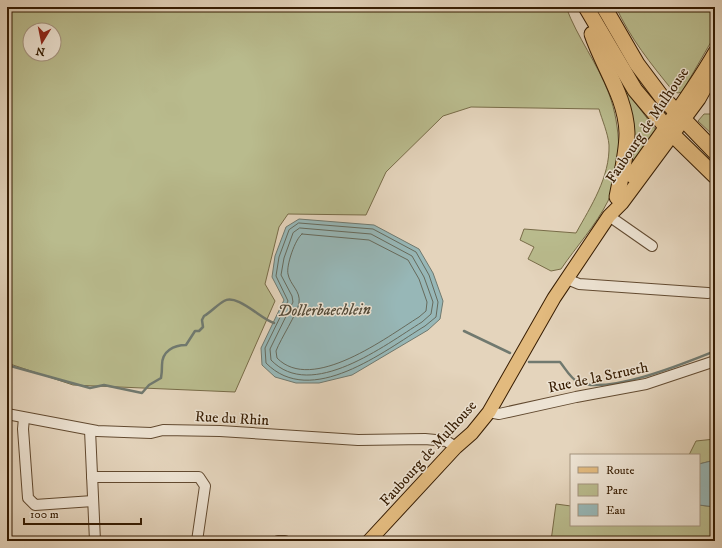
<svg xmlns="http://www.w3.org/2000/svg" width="722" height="548" font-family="'IM FELL DW Pica',serif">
<rect width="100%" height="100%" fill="#e4d4bc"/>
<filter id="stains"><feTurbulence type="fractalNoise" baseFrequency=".005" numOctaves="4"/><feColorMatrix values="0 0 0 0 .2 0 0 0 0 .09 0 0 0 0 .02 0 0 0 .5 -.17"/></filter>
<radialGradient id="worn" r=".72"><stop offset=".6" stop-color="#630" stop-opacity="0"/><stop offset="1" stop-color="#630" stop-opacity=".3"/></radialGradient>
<g fill="#b9bb8d" stroke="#786c48" fill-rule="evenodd">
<path d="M7,7H566C577,37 598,64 609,94C621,126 623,171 608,201C596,225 576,247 561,269L551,271L528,259L534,247L520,240L524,229L576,233C591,206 610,177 609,145C608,133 602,120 599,109L471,107L443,116L386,172L366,215L288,214L279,227L265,284L275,301L235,392L73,385L7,363ZM30,30H54V54H30Z"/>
<path d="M616,7H715V35L682,92L678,93L673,91C651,64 630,38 616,7Z"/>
<polygon points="618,80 656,130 628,170"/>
<polygon points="704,114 715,114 715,137 698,121"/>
<polygon points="715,439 715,460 699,464 699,455 689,455 696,441"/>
<polygon points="556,504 571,506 571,525 699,525 699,505 715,507 715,541 551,541"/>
</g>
<g fill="#97b7b7" stroke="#70796f">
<polygon points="299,219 374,225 419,249 433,273 443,301 440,319 428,330 352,375 319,383 296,383 275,377 262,365 261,348 284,300 272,277 275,256 286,227"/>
<polygon points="715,460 715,507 699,505 699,464"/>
</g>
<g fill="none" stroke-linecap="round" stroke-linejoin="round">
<g stroke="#666a5c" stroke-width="1">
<path d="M299,223L373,229L416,252L429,275L438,302L436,317L425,326C384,351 311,409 266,363L265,348L288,301L276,276L279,257L289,230Z"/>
<path d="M300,228L371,234L412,256L424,277L433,302L431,314L422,322C385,345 311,402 271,360L270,349L293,302L292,296L281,275L284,258L293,233Z"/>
<path d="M302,234L369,240L408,260L419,279L427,302L426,311L419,317C387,337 312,394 277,358L276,351C281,338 297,314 299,303C301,291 290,285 288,274C286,266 295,239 302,234Z"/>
</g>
<g stroke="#70796f" stroke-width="2.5">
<polyline points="464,331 510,353"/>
<path d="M529,362H560C565,368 571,379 578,382C608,395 685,363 715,351"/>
<path d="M7,365L90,388L104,385L142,393L149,385L161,378C162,373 162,370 162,365C162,351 174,345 186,345L195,331H199L203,327L202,320L204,316C211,312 217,305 224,301C237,293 262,320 274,323"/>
</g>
<g stroke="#624a30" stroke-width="12">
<g id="minor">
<polyline points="609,216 652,246"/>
<polyline points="567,279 579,284 708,293"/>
<polyline points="489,412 499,414 576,397 646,384 712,362"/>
<polyline points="7,414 97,431 151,433 163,430 220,431 358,440 425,439 446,441 456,447"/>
<polyline points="24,418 23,429 28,498 35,505 93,501"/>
<polyline points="90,430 95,541"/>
<polyline points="92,477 199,477 205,486 197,541"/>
<polyline points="278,541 285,541"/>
</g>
</g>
<g stroke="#361c02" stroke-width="15">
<g id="major">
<path d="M631,176C659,135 690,96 715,52"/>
<polyline points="369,541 456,447 472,433 489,412 554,298 609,216 622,203 699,99 715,70"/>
</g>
</g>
<g stroke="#361c02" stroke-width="17">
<g id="highway">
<polyline points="586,7 635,90 672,134 715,176"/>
<polyline points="604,7 637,64 661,96 715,152"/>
<path d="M592,34C603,67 626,97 627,133C627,154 621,176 617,197"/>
</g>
</g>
<use href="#minor" stroke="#ede3d3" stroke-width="10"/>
<use href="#major" stroke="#e2ba7e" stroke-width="13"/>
<use href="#highway" stroke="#e2ba7e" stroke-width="15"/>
</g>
<g text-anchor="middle" stroke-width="3" stroke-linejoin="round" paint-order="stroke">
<g font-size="15" fill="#361c02" stroke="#ede3d3">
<text transform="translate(647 125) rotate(-56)" y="5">Faubourg de Mulhouse</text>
<text transform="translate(598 377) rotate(-12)" y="5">Rue de la Strueth</text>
<text transform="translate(232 418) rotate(3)" y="5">Rue du Rhin</text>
<text transform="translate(428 453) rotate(-48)" y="5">Faubourg de Mulhouse</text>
</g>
<g font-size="16" font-style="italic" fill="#534a38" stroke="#ede3d3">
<text transform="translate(324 309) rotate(-1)" y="6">Dollerbaechlein</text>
</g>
</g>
<rect width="722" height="548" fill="none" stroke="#e4d4bc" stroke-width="24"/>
<rect x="8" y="8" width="706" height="532" fill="none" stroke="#361c02" stroke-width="2"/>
<rect x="12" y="12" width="698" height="524" fill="none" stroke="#361c02"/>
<rect x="570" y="454" width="130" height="72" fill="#ede3d3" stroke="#a4937f"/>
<rect x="578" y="467" width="20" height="6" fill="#e2ba7e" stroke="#a4937f"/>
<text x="606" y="474" font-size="12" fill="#361c02">Route</text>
<rect x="578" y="484" width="20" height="12" fill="#b9bb8d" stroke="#a4937f"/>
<text x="606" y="494" font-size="12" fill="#361c02">Parc</text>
<rect x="578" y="504" width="20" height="12" fill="#97b7b7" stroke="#a4937f"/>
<text x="606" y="514" font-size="12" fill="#361c02">Eau</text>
<g transform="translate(42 42) rotate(190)"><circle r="19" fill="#ede3d3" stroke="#a4937f"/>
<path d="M0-3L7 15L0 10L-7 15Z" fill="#8f2418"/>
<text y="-6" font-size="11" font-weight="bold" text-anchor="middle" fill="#361c02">N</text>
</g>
<path d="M24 518v6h117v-6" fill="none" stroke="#361c02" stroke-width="2"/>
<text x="30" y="518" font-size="12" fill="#361c02" stroke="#ede3d3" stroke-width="3" paint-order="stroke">100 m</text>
<rect width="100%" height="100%" filter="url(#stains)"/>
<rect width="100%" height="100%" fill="url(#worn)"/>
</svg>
